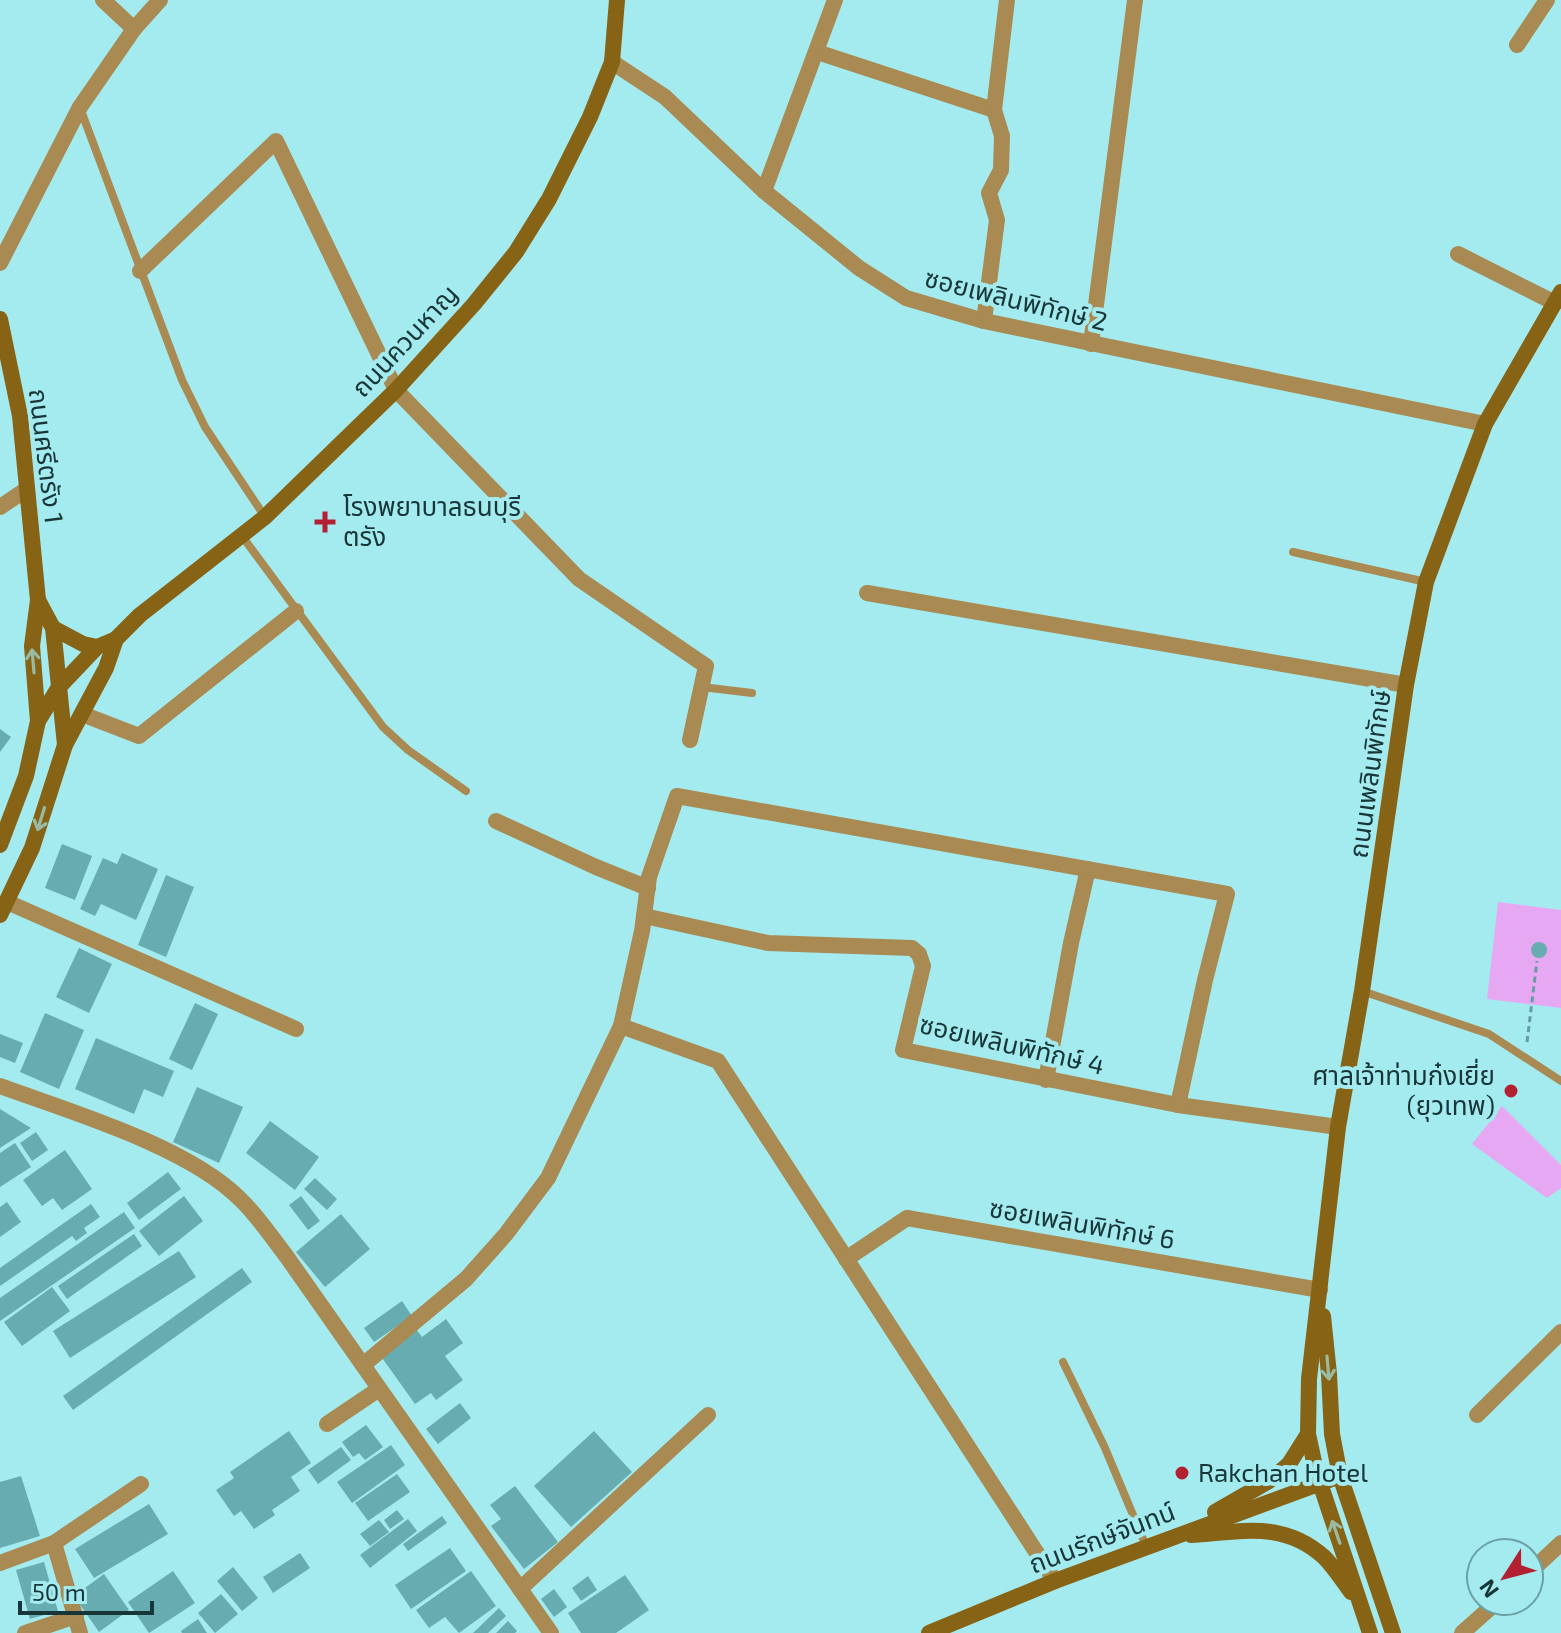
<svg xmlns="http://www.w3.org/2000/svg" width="1561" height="1633" font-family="'Exo 2','Noto Sans Thai',sans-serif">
<rect width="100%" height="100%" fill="#a4ebef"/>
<g fill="#e7a8f3">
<polygon points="1498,902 1561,910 1561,1008 1487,999"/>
<polygon points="1502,1106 1561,1165 1561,1188 1547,1198 1472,1144"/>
</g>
<g fill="#67acb1">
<polygon points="0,729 11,737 0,752"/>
<polygon points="62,844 92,856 75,900 45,888"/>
<polygon points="122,853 158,869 136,920 101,904 95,916 80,909 103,858 117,864"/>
<polygon points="166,875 194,887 166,957 138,945"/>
<circle cx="1539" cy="950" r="8"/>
<polygon points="79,948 112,964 89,1013 56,997"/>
<polygon points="195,1003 218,1014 192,1070 169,1059"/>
<polygon points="45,1013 84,1030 59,1089 20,1072"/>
<polygon points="0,1034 23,1043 15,1063 0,1057"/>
<polygon points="96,1038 174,1071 163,1097 144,1089 134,1114 75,1089"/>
<polygon points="197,1087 243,1107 219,1163 173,1142"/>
<polygon points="0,1109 31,1128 0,1148"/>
<polygon points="270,1121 319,1157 295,1190 246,1153"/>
<polygon points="36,1132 48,1150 32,1161 20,1143"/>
<polygon points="15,1143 31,1167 0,1187 0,1153"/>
<polygon points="65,1150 92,1189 62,1210 53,1198 42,1206 23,1180"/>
<polygon points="168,1172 181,1189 139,1220 127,1203"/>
<polygon points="315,1178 337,1199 327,1210 304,1189"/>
<polygon points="184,1196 203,1221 159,1256 139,1231"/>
<polygon points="301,1196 320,1221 308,1230 289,1205"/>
<polygon points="7,1202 21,1222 0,1237 0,1207"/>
<polygon points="91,1204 100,1217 84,1228 87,1233 76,1241 72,1236 0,1286 0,1268"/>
<polygon points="124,1212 135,1228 0,1321 0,1298"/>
<polygon points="341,1214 370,1249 325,1287 296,1252"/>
<polygon points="134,1234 142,1246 67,1299 58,1286"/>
<polygon points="179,1251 196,1277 70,1358 53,1331"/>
<polygon points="242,1268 252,1282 73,1410 63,1396"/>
<polygon points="52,1287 70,1311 22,1346 4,1322"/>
<polygon points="402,1301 412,1316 374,1342 364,1328"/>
<polygon points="446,1319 463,1343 445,1356 463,1380 436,1400 431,1393 415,1404 380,1355 416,1329 422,1337"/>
<polygon points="460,1403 471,1418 438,1444 426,1429"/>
<polygon points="366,1425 383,1447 365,1460 359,1453 353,1457 342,1442"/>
<polygon points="289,1431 311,1463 291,1477 300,1491 272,1510 275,1515 254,1529 241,1511 234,1516 216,1490 234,1478 230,1472"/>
<polygon points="594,1431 632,1472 571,1527 534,1486"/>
<polygon points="391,1445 405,1465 352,1503 337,1482"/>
<polygon points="341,1447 351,1460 318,1484 308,1470"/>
<polygon points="397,1474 410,1492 368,1521 355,1503"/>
<polygon points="21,1476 40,1536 0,1548 0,1482"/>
<polygon points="515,1486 558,1542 524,1569 491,1526 501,1519 490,1505"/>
<polygon points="149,1504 168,1534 94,1578 75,1549"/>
<polygon points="397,1510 404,1519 390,1529 384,1520"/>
<polygon points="442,1516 447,1523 408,1551 403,1544"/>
<polygon points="408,1519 417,1531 370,1568 360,1555"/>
<polygon points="379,1520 389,1532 370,1546 360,1534"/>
<polygon points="450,1548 466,1571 411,1609 395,1585"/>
<polygon points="300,1553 310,1568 273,1593 263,1577"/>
<polygon points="44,1562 58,1611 30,1619 16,1570"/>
<polygon points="233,1567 258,1598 242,1611 217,1581"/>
<polygon points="173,1571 195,1603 149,1633 128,1602"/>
<polygon points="471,1571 496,1606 459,1633 445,1617 429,1628 416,1610"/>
<polygon points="104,1574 129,1610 99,1632 74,1596"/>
<polygon points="625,1575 649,1610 616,1633 581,1633 568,1613"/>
<polygon points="588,1576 597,1590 581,1601 572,1588"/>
<polygon points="554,1589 567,1607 554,1617 541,1599"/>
<polygon points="221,1594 238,1614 215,1633 198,1613"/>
<polygon points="499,1608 506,1616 488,1633 473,1633"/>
<polygon points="198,1619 207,1633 182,1633 181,1631"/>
<polygon points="508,1621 517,1631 515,1633 496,1633"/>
</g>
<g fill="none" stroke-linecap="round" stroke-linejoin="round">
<polyline stroke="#679c9f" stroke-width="3" stroke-dasharray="6 4" stroke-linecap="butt" points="1527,1042 1537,961"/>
<g stroke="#a88a52" stroke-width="8">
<polyline points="80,108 182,380 205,427 265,517"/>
<polyline points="242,536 383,727 408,750 466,791"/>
<polyline points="1293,552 1426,582"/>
<polyline points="702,687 752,693"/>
<polyline points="1362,991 1489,1034 1561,1081"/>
<polyline points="1063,1362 1105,1448 1146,1546"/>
</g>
<g stroke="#a88a52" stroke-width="16">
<polyline points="103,0 134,29"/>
<polyline points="1517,45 1547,0"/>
<polyline points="817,52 994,110"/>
<polyline points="612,62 665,97 764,191 859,268 906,298 984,321 1485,424"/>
<polyline points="764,191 835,0"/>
<polyline points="1458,254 1555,303"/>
<polyline points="0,263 80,107 134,29 160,0"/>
<polyline points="140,271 276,141 396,390 579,579 706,666 690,740"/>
<polyline points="984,321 997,220 989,193 1001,170 1002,136 994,110 1007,0"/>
<polyline points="1091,344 1135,0"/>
<polyline points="0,507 27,489"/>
<polyline points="867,593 1406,685"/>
<polyline points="82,714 139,736 296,611"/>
<polyline points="496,821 596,867 648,888"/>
<polyline points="7,902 296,1029"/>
<polyline points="644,916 768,943 912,948 919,954 923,966 903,1050 1178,1105 1338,1127"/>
<polyline points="621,1026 718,1061 1055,1581"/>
<polyline points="1046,1080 1071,943 1088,869"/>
<path d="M0,1086C71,1112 187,1146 240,1199C258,1216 272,1238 287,1257L551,1633"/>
<polyline points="846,1259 907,1218 1320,1290"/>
<polyline points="363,1365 466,1279 506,1234 548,1178 621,1026 642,931 649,877 677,796 1227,894 1205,980 1178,1105"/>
<polyline points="1477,1415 1561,1332"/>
<polyline points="327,1424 379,1389"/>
<polyline points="54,1543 80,1633"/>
<polyline points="0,1563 54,1543 141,1484"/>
<polyline points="1529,1573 1561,1543"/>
<polyline points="520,1589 708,1415"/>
<polyline points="25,1633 76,1616"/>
<polyline points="1462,1633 1498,1601"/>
</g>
<g stroke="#876316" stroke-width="16">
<polyline points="0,319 20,416 38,600 32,646 38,721"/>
<polyline points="38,600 53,628 65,745"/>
<polyline points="53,628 83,644 97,647"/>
<polyline points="0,845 26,776 38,721 59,687 97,647 116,639"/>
<polyline points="0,915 32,848 65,745 106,668 116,639 140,615 265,517 396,390 474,304 516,252 549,199 590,117 612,62 617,0"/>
<polyline points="1323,1316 1329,1374 1332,1434 1340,1476 1393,1633"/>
<polyline points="1215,1512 1269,1481 1289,1464 1308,1434"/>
<path d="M1191,1535C1241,1532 1283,1520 1324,1557C1334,1567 1343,1581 1351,1592"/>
<polyline points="929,1633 1055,1581 1340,1476"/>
<polyline points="1370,1633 1316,1471 1308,1434 1309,1379 1338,1127 1362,991 1406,685 1426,582 1485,424 1561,292"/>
</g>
</g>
<defs><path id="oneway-shaft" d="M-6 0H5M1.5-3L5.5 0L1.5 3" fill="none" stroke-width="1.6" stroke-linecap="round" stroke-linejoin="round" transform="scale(2)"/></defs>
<g stroke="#9abba3">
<use href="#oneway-shaft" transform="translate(33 661) rotate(-95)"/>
<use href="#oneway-shaft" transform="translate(41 819) rotate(107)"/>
<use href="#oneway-shaft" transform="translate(1328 1368) rotate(85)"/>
<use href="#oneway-shaft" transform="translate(1336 1532) rotate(-109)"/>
</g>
<g fill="#b22032" stroke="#a4ebef" stroke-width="3">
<path d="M321 510h8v8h8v8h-8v8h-8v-8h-8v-8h8z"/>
<circle cx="1511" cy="1091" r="8"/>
<circle cx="1182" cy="1473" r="8"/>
</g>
<g text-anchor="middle" stroke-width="8" stroke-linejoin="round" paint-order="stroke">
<g font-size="26" fill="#183537" stroke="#a4ebef">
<text transform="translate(1016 300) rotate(14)" y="9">ซอยเพลินพิทักษ์ 2</text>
<text transform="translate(405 341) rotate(-47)" y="9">ถนนควนหาญ</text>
<text transform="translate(46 456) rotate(83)" y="9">ถนนศรีตรัง 1</text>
<text transform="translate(1370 774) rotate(-82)" y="9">ถนนเพลินพิทักษ์</text>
<text transform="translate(1012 1045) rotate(13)" y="9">ซอยเพลินพิทักษ์ 4</text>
<text transform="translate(1082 1224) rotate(10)" y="9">ซอยเพลินพิทักษ์ 6</text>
<text transform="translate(1102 1538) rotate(-21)" y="9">ถนนรักษ์จันทน์</text>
</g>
<g font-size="26" fill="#183537" stroke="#a4ebef" text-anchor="start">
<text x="343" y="516">โรงพยาบาลธนบุรี<tspan x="343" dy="30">ตรัง</tspan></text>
<text x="1495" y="1085" text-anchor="end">ศาลเจ้าท่ามก๋งเยี่ย<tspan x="1495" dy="30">(ยุวเทพ)</tspan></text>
<text x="1198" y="1482">Rakchan Hotel</text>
</g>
</g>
<g transform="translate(1505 1577) rotate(234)"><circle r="38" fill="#a4ebef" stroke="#6ca2a5" stroke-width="2"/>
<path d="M0-6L14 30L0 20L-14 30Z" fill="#b22032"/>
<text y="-12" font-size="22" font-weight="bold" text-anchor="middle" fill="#183537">N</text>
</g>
<path d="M20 1601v12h132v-12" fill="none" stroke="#183537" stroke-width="4"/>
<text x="32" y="1601" font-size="24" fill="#183537" stroke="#a4ebef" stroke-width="6" paint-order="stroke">50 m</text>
</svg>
